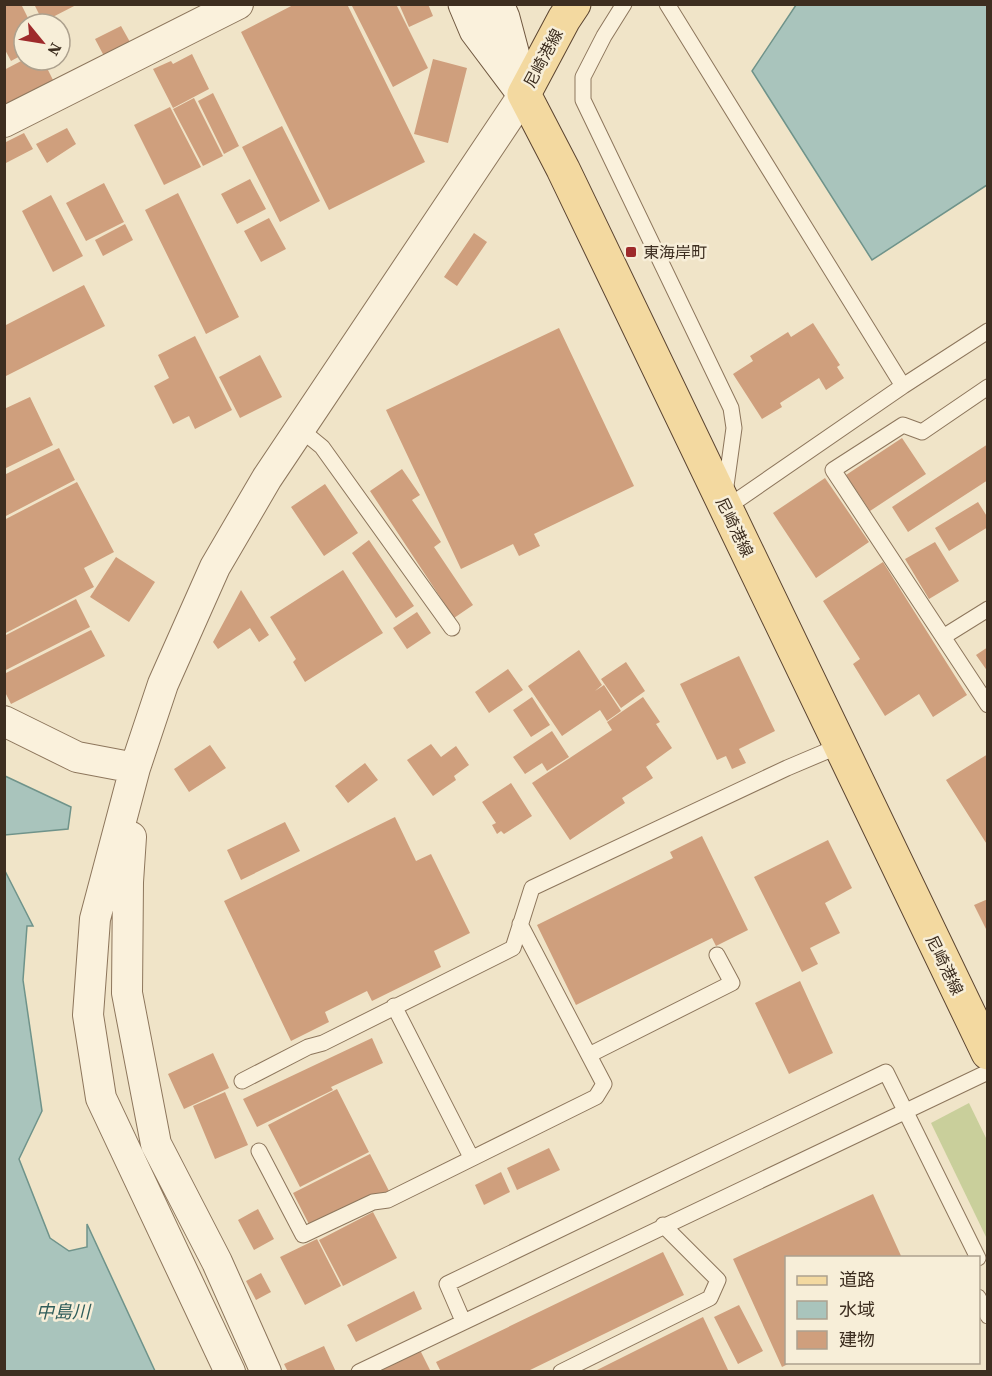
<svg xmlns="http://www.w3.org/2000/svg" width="992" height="1376" viewBox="0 0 992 1376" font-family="'Source Serif 4','Noto Sans JP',serif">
  <rect width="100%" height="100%" fill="#f0e4c8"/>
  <path fill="#c9cf9b" d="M969,1103L987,1140V1239L931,1123Z"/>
  <path fill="#a9c4bc" stroke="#6f938a" stroke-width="1.5" d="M796,5H987V185L872,260L752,71Z
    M5,776L71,807L68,829L5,835Z
    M4,869L33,926H27L23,980L42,1111L19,1159L50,1238L69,1251L87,1247V1224L155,1371H5Z"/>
  <path fill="#cf9f7d" d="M4,4H21L31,24H24V54L11,61L4,48Z
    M34,4H78L43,22Z
    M295,4H347L425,162L329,210L241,32Z
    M351,4H396L428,68L393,87Z
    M399,4H428L433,16L409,27Z
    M121,26L130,42L104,56L95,39Z
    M192,54L209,89L173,108L153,69L171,61L173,64Z
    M433,59L467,68L448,143L414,134Z
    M23,60H43L53,80L4,105V70Z
    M213,93L239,146L224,154L198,101Z
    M194,98L223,156L203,166L173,109Z
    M170,107L201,167L164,185L134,125Z
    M282,126L320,201L280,222L242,147Z
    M67,128L76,144L47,163L36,144Z
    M24,133L33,149L4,164V143Z
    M250,179L266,209L237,224L221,194Z
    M104,183L124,222L86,241L66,203Z
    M178,193L239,317L206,334L145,210Z
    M51,195L83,256L53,272L22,211Z
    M269,218L286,249L261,262L244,231Z
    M125,224L133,240L103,256L95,240Z
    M474,233L487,242L457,286L444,277Z
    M84,285L105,326L4,377V326Z
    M813,323L840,365L837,367L844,378L826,390L819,378L780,403L782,407L762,419L733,374L753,361L750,356L788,332L791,337Z
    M559,328L634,486L534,534L540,546L519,556L513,544L461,569L386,410Z
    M195,336L232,410L195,429L189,416L173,424L154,386L169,378L158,355Z
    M260,355L282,397L240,418L219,377Z
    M30,397L53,445L4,469V409Z
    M902,438L926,474L870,511L846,475Z
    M988,444V480L908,532L892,507Z
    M59,448L75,480L4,517V475Z
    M402,469L420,495L412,500L441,542L434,547L473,605L454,618L370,491Z
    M825,478L869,542L816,578L773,513Z
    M77,482L114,552L84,568L94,587L4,634V520Z
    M325,484L358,533L324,556L291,507Z
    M978,502L988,518V527L949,551L935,528Z
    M369,540L414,606L396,618L352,553Z
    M935,542L959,581L929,599L905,559Z
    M116,557L155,582L129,622L90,597Z
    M883,562L967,695L933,717L919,694L885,716L853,664L860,659L823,601Z
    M343,570L383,633L305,682L293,662L296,659L270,617Z
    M241,590L269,635L259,642L250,628L218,649L213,642Z
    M76,599L90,627L4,671V636Z
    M417,612L431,633L407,649L393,628Z
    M91,630L105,656L11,704L4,690V674Z
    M988,647V672L976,655Z
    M579,650L602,685L595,691L604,685L621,711L607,721L600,710L562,736L528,686Z
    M739,656L775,731L739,749L746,763L732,769L726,756L717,760L680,684Z
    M626,662L645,691L621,708L601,679Z
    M508,669L523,690L489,713L475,692Z
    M532,697L550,725L531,737L513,710Z
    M643,697L660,722L656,724L672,748L646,767L653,778L622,798L625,803L570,840L532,783L612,730L607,722Z
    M552,731L569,757L547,771L542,763L525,774L513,757Z
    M431,744L441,757L456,746L469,765L454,776L456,780L433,796L407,760Z
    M210,745L226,768L189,792L174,769Z
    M988,754V846L946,780Z
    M365,763L378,780L348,803L335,786Z
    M511,783L532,816L504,834L501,831L497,834L492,825L496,823L482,802Z
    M395,817L416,861L431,854L470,933L434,951L441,967L372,1001L367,991L325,1012L329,1022L291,1041L224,901Z
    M285,822L300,851L241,880L227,850Z
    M702,836L748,930L716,946L712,938L576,1005L537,925L673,858L670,852Z
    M828,840L852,888L825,903L840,933L810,948L818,964L802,972L754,877Z
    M988,899V933L974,905Z
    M800,981L833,1053L789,1074L755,1003Z
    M372,1038L383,1063L331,1087L333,1090L257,1127L243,1099Z
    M213,1053L229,1088L184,1109L168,1074Z
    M337,1089L369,1152L300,1187L268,1125Z
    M225,1092L248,1145L215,1159L193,1106Z
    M549,1148L560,1170L517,1190L507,1168Z
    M370,1154L389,1191L312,1230L293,1193Z
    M501,1172L510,1192L484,1205L475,1185Z
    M873,1194L902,1258H786V1362H792L782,1367L733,1259Z
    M258,1209L274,1239L254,1250L238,1220Z
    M373,1212L397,1258L343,1286L319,1240Z
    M317,1239L341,1286L305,1305L280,1257Z
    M663,1252L684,1295L526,1372H441L436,1362Z
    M261,1273L271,1292L256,1300L246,1281Z
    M414,1291L422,1309L356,1342L347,1325Z
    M739,1305L763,1351L738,1364L714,1317Z
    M703,1317L729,1372H593Z
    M324,1346L336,1372H288L284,1364Z
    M420,1350L431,1372H378Z"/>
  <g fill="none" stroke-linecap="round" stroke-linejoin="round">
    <g stroke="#8d765c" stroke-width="17">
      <path id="lane" d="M624,4L604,36L583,77V100L731,408L734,428L725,493
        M667,4L903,386
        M988,387L922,432L903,425L833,470L988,705
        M300,429L322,447L452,628
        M726,508L903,386L988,331
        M943,637L988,609
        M394,1006L471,1157
        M589,1055L732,983L717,955
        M242,1081L308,1047L323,1043L513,948L532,888L787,768L839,746
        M259,1151L303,1235L373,1202L388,1200L596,1097L604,1084L520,924
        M978,1297L988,1316
        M463,1321L447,1284L886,1072L978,1258
        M359,1372L988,1072
        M561,1372L710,1298L718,1280L663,1225"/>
    </g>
    <g stroke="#8d765c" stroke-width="32">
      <path id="street" d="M4,122L238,4
        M4,721L77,757L135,768
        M131,837L128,882L127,993L156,1144L217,1262L266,1372
        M230,1372L101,1098L88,1015L95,919L135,768L163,684L215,567L267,478L524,94"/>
    </g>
    <g stroke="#6f573f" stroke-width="35">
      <path id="secondary" d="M465,4L476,30L524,94
        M497,4L503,18L519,78"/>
    </g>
    <g stroke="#5b4430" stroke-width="35">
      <path id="primary" d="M574,4L564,19L524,94L563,169L988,1053"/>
    </g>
    <use href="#lane" stroke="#faf1dc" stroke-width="15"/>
    <use href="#street" stroke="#faf1dc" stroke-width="30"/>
    <use href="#secondary" stroke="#faf1dc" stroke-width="33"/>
    <use href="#primary" stroke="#f3d9a0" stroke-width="33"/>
  </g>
  <rect fill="#9e2a2b" stroke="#f7eed8" stroke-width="2" x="625" y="246" width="12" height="12" rx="3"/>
  <g text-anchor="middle" stroke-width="5" stroke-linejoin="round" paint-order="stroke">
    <g font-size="16" fill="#3d2e20" stroke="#f7eed8">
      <text transform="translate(543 58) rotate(-62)" y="6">尼崎港線</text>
      <text transform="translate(735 527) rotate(64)" y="6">尼崎港線</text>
      <text transform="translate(945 965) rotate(64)" y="6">尼崎港線</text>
    </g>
    <g font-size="16" fill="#3d2e20" stroke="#f7eed8" text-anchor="start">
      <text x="643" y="258">東海岸町</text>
    </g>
    <g font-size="18" font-style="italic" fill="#2f5d5a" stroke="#f7eed8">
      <text x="63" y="1318">中島川</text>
    </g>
  </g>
  <rect width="992" height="1376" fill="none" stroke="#3d2e20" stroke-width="12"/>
  <rect x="785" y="1256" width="195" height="108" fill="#f7eed8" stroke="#ada18e" stroke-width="1.5"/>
  <rect x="797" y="1276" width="30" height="9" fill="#f3d9a0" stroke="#ada18e" stroke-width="1.5"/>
  <text x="839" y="1286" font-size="18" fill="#3d2e20">道路</text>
  <rect x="797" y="1301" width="30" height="18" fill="#a9c4bc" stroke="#ada18e" stroke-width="1.5"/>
  <text x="839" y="1316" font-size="18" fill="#3d2e20">水域</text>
  <rect x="797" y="1331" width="30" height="18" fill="#cf9f7d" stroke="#ada18e" stroke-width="1.5"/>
  <text x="839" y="1346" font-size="18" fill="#3d2e20">建物</text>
  <g transform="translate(42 42) rotate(120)"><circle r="28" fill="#f7eed8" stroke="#ada18e" stroke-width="1.5"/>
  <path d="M0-4.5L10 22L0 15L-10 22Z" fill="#9e2a2b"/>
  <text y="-9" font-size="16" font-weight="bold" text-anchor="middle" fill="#3d2e20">N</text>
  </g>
</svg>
